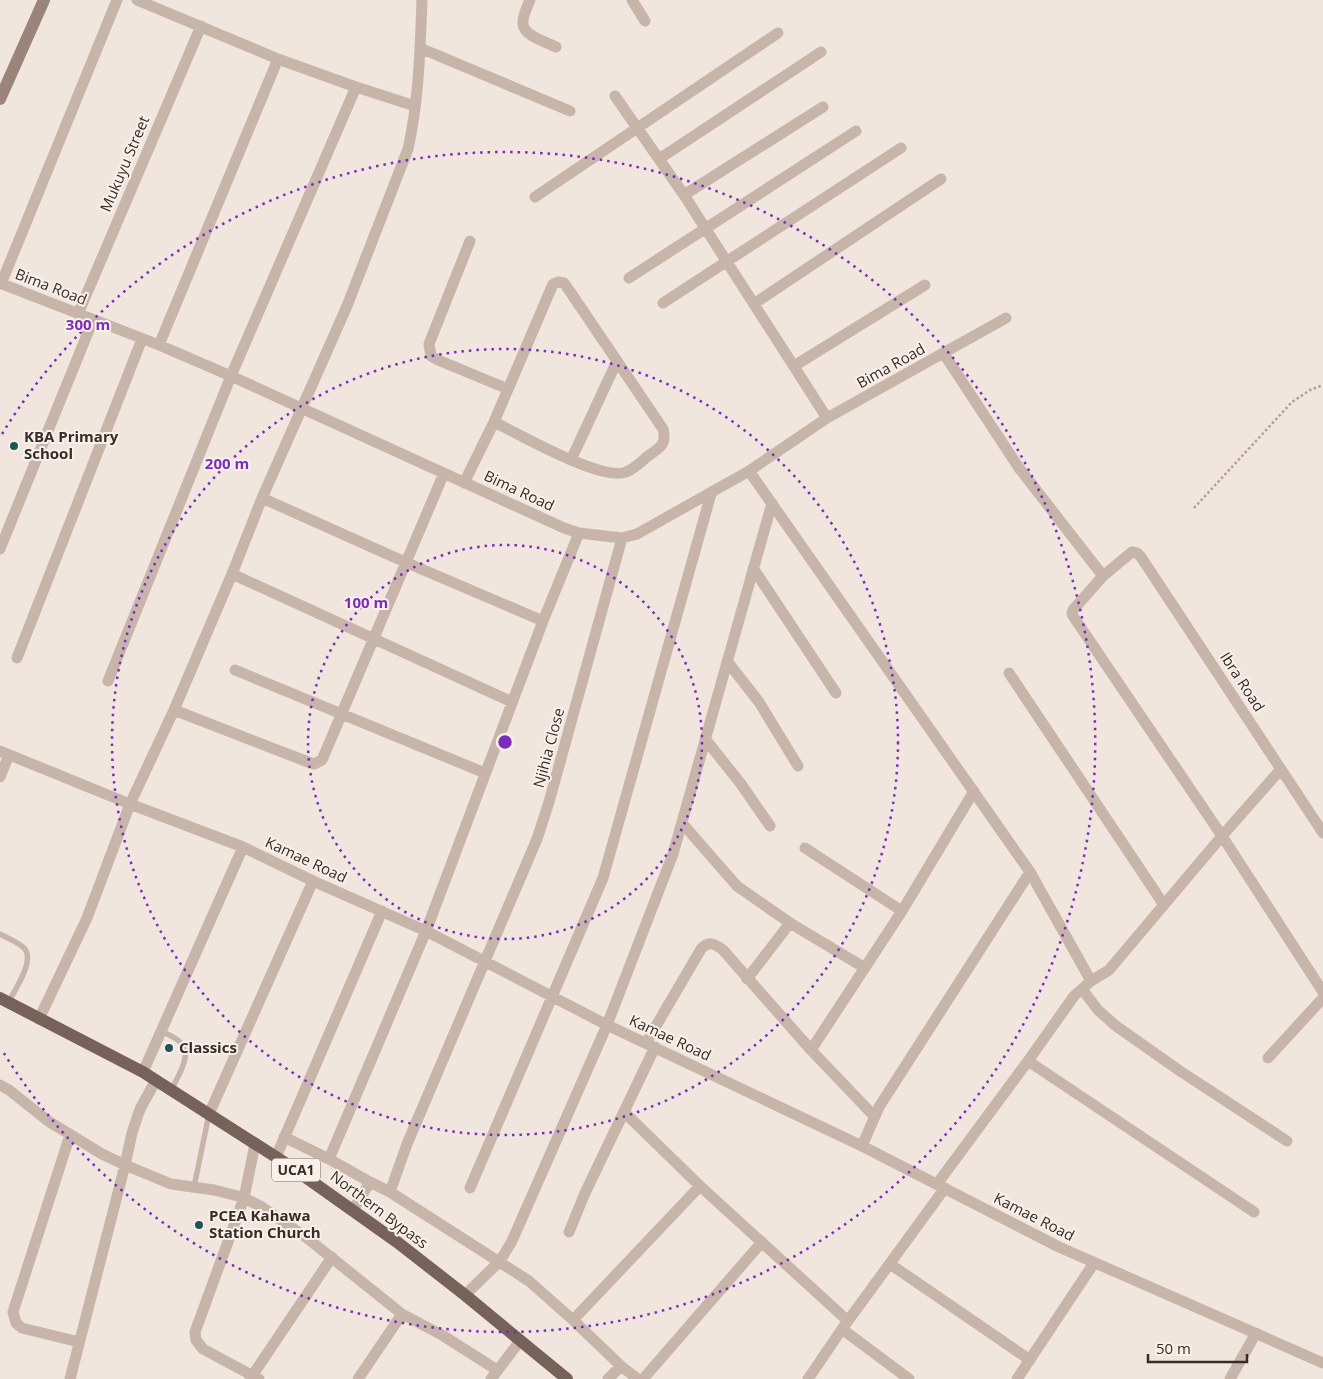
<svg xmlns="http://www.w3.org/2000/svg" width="1323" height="1379" viewBox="0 0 1323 1379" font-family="'Open Sans',sans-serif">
  <rect width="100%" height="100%" fill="#f0e6dd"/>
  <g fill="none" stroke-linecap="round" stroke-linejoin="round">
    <path stroke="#b39f94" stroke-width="2.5" stroke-dasharray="2.5 2.5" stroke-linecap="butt" d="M1194,508L1292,402L1310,390L1323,385"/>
    <path stroke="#c8b5aa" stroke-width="5.5" d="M0,934C7,938 18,942 24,948C36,960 14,991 8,1003
      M161,1031C167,1034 174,1037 179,1041C194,1054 178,1075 172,1089
      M194,1187L209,1114"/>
    <path stroke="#c8b5aa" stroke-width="11" d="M137,0L278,59L356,87
      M530,0C527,7 522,17 523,24C524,36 546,42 556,47
      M632,0L645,21
      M420,48L570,111
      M615,96L684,195L827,418
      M659,159L821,52
      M684,195L823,107
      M535,197L778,33
      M470,241L429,344L431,356L438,360L508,389
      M629,278L856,131
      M0,283L159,345L231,376L564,528L579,533L622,538L637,534L749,471L827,418L1006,318
      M1,284L117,0
      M663,303L901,148
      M755,303L941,179
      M78,314L201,26
      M159,345L278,59
      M944,354L1019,468L1103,576
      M794,366L925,285
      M571,460L617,361
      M749,471L1030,872L1091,981
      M464,483L494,422L553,284L558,282L564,283L571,293L663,429C667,445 660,447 648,456C642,461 634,469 626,472C602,482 519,434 494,422
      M262,498L405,562L543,621
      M0,549L93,320
      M753,568L836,693
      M232,574L512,702
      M17,658L142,339
      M727,661L759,702L798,766
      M235,670L485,773
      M1009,673L1164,905
      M108,681L231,376L356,87L415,106
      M174,710L308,762L314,764L322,760L444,473
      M706,740L741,784L770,826
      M0,751L130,804L243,847L313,881L426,931L607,1025L862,1146L1059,1247L1323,1363
      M0,777L9,755
      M682,823L737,886L790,923L865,968
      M1323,833L1141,557L1137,553L1132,552L1103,576L1073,610L1072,613L1073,616L1222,836L1323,992
      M805,848L902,911
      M747,979L790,923
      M1082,989L1098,1010L1116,1026L1180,1071L1287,1141
      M39,1019L87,918L130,804L174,710L232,574L262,498L347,306L408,149C419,100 420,50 422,0
      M646,1043L701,949C709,941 714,943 723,950L811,1050L874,1116
      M811,1050L902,911L974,791
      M1268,1058L1323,998
      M1028,1061L1254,1212
      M143,1072L243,847
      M0,1085L9,1090L48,1121L102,1154L125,1165L171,1184L214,1190L234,1195L244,1198L262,1207L307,1238L402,1314L442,1335L497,1370
      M624,1112L700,1186L848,1321
      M209,1114L313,881
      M70,1135L13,1312L16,1323L22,1328L79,1342
      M284,1137L329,1159L426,931L543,621L579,533
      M255,1144L244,1198L195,1332L196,1340L203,1349L259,1379
      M862,1146L879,1107L1030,872
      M276,1157L382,911
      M329,1159L370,1182L390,1192L529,1281L573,1320L621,1366L638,1379
      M937,1184L1028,1061L1074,996L1091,981L1109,970L1222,836L1281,769
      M470,1188L603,878L711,494
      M390,1192L407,1144L537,839L549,802L622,538
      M353,1210L370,1182
      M569,1232L585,1193L655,1047
      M890,1264L1030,1360
      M465,1295L500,1261L512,1241L607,1025L673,854L772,503
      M573,1320L700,1186
      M842,1329L909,1379
      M70,1379L125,1165L132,1133L140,1109L156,1080
      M250,1379L332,1257
      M358,1379L402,1314
      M491,1379L520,1341
      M608,1379L621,1366
      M643,1379L762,1242
      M808,1379L842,1329L945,1188
      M1017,1379L1094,1263
      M1230,1379L1256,1333"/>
    <path stroke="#9b847b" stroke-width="12" d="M0,99L44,0"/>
    <path stroke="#76625b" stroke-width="12" d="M0,998L143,1072L290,1166L397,1242L465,1295L567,1379"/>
  </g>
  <g fill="none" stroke="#7b2cbf" stroke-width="2.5" stroke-dasharray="2.5 5">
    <circle cx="505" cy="742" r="197"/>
    <circle cx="505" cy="742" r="393"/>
    <path d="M2 434A590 590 0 1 1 2 1050"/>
  </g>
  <g fill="#215453" stroke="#f8f0e9" stroke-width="2">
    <circle cx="14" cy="446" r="5"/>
    <circle cx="169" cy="1048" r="5"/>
    <circle cx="199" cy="1225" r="5"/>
  </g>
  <g text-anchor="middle" stroke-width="4" stroke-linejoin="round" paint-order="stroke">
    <rect fill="#f8f0e9" stroke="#706763" stroke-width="1" x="272" y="1158.5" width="48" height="23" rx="4"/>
    <g font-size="14" font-weight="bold" fill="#362c29">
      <text x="296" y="1175">UCA1</text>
    </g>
    <g font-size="15" fill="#362c29" stroke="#f8f0e9">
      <text transform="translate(125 164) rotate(-67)" y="5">Mukuyu Street</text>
      <text transform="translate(51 287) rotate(21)" y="5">Bima Road</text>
      <text transform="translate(891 366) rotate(-29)" y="5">Bima Road</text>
      <text transform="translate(519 491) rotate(25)" y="5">Bima Road</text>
      <text transform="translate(1242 682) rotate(57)" y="5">Ibra Road</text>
      <text transform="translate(549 748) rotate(-75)" y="5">Njihia Close</text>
      <text transform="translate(306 860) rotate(25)" y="5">Kamae Road</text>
      <text transform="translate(670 1038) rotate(25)" y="5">Kamae Road</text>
      <text transform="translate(379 1210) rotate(37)" y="5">Northern Bypass</text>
      <text transform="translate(1034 1217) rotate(27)" y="5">Kamae Road</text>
    </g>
    <g font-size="15" font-weight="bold" fill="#362c29" stroke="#f8f0e9" text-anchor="start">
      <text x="24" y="442">KBA Primary<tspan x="24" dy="17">School</tspan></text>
      <text x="179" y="1053">Classics</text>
      <text x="209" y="1221">PCEA Kahawa<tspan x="209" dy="17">Station Church</tspan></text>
    </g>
  </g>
  <circle cx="505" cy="742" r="8" fill="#7b2cbf" stroke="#f8f0e9" stroke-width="2.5"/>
  <g font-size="15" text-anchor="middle" font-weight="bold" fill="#7b2cbf" stroke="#f8f0e9" stroke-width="4" stroke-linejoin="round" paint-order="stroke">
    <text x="88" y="330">300 m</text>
    <text x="227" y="469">200 m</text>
    <text x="366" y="608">100 m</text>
  </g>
  <path d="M1148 1354v8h99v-8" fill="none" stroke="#362c29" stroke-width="2.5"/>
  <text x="1156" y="1354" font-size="15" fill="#362c29" stroke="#f8f0e9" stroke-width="4" paint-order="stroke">50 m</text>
</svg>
